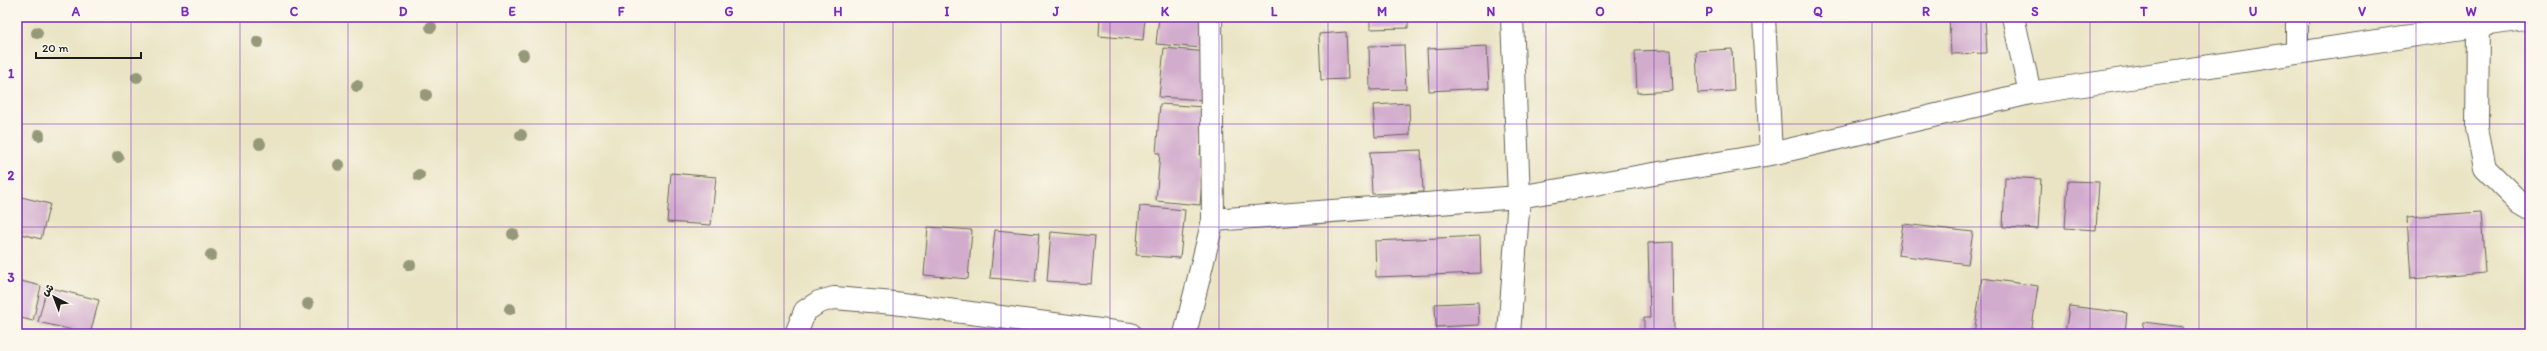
<svg xmlns="http://www.w3.org/2000/svg" width="2547" height="351" viewBox="0 0 2547 351" font-family="Itim,'Playpen Sans Arabic',sans-serif">
  <rect width="100%" height="100%" fill="#fbf7ec"/>
  <filter id="ink" filterUnits="userSpaceOnUse"><feTurbulence type="fractalNoise" baseFrequency=".025" numOctaves="2"/><feDisplacementMap in="SourceGraphic" scale="8" xChannelSelector="R" yChannelSelector="G"/><feConvolveMatrix kernelMatrix="1 2 1 2 8 2 1 2 1" color-interpolation-filters="sRGB"/></filter>
  <filter id="wash" filterUnits="userSpaceOnUse"><feTurbulence type="fractalNoise" baseFrequency=".012" numOctaves="4" result="noise"/><feDisplacementMap in="SourceGraphic" scale="16" xChannelSelector="R" yChannelSelector="G"/><feGaussianBlur stdDeviation="0.9" result="paint"/><feColorMatrix in="noise" values="0 0 0 0 0 0 0 0 0 0 0 0 0 0 0 0 0 1.4 0 .05"/><feComposite in="paint" operator="in"/></filter>
  <g filter="url(#wash)">
    <rect width="100%" height="100%" fill="#eae4c4"/>
    <g id="blocks">
      <path fill="#d2accd" d="M1100,17H1145L1143,40L1099,36Z
        M1159,17H1203L1201,48L1156,44Z
        M1370,17H1408V28L1370,29Z
        M1635,17H1670L1671,19L1635,20Z
        M1949,17H1985L1987,53L1951,54Z
        M1346,32L1348,79L1321,80L1319,34Z
        M1404,45L1406,89L1370,90L1369,46Z
        M1487,46L1489,88L1429,91L1427,49Z
        M1164,48L1208,52L1204,100L1159,97Z
        M1732,49L1734,91L1698,93L1696,51Z
        M1671,50L1673,91L1637,93L1635,51Z
        M1409,103L1410,135L1375,137L1373,105Z
        M1160,104L1204,107L1200,156H1204L1200,205L1156,201L1160,153H1156Z
        M1421,150L1423,192L1372,194L1370,152Z
        M671,173L716,177L711,225L667,222Z
        M2005,177L2041,179L2038,229L2003,227Z
        M2068,181L2099,182L2096,230L2065,228Z
        M17,196L50,204L41,239L17,233Z
        M1140,206L1185,210L1180,258L1136,255Z
        M2481,212L2485,273L2411,279L2407,217Z
        M1903,224L1973,232L1968,264L1898,255Z
        M928,227L972,230L968,279L924,275Z
        M995,230L1039,234L1035,282L990,278Z
        M1051,232L1095,236L1091,284L1047,281Z
        M1480,236L1481,273L1376,277L1375,241Z
        M1673,242L1674,334H1644V318H1650L1648,243Z
        M1982,278L2038,286L2031,334H1974Z
        M17,280L41,286L33,321L17,317Z
        M47,287L99,300L90,334L38,322Z
        M1478,302L1479,325L1436,327L1435,304Z
        M2069,306L2127,313L2125,334H2065Z
        M2144,322L2183,327L2182,334H2142Z"/>
    </g>
  </g>
  <g filter="url(#ink)">
    <use href="#blocks" fill-opacity="0" stroke="#646257" stroke-width="1"/>
    <g fill="none" stroke-linecap="round" stroke-linejoin="round">
      <g stroke="#646257" stroke-width="24">
        <path id="street" d="M1211,17L1213,220L1519,197L1771,154L2030,93L2530,18
          M1764,17L1771,154
          M2013,17L2030,93
          M2297,17V53
          M2478,25L2477,128L2485,168L2520,203L2530,209
          M796,334L805,311L819,302L834,298L894,303L1130,334
          M1185,334L1213,220
          M1509,334L1519,197L1512,17"/>
      </g>
      <use href="#street" stroke="#fff" stroke-width="22"/>
    </g>
    <g fill="#959879">
      <circle cx="431" cy="27" r="6"/>
      <circle cx="37" cy="33" r="6"/>
      <circle cx="258" cy="42" r="6"/>
      <circle cx="523" cy="55" r="6"/>
      <circle cx="137" cy="77" r="6"/>
      <circle cx="357" cy="86" r="6"/>
      <circle cx="426" cy="95" r="6"/>
      <circle cx="39" cy="135" r="6"/>
      <circle cx="521" cy="135" r="6"/>
      <circle cx="260" cy="144" r="6"/>
      <circle cx="118" cy="157" r="6"/>
      <circle cx="339" cy="165" r="6"/>
      <circle cx="419" cy="175" r="6"/>
      <circle cx="513" cy="234" r="6"/>
      <circle cx="211" cy="255" r="6"/>
      <circle cx="410" cy="265" r="6"/>
      <circle cx="308" cy="304" r="6"/>
      <circle cx="510" cy="309" r="6"/>
    </g>
  </g>
  <path fill="none" stroke="#7b2cbf" stroke-width="1" stroke-opacity="0.55" d="M131,17V334M240,17V334M348,17V334M457,17V334M566,17V334M675,17V334M784,17V334M893,17V334M1001,17V334M1110,17V334M1219,17V334M1328,17V334M1437,17V334M1546,17V334M1654,17V334M1763,17V334M1872,17V334M1981,17V334M2090,17V334M2199,17V334M2307,17V334M2416,17V334M17,124H2530M17,227H2530"/>
  <rect width="2547" height="351" fill="none" stroke="#fbf7ec" stroke-width="44"/>
  <g transform="translate(54 297) rotate(318)" stroke="#fbf7ec" stroke-width="3" paint-order="stroke">
  <path d="M0-3L7 15L0 10L-7 15Z" fill="#1c1c1c"/>
  <text y="-6" font-size="11" font-weight="bold" text-anchor="middle" fill="#1c1c1c">ش</text>
  </g>
  <path d="M36 52v6h105v-6" fill="none" stroke="#1c1c1c" stroke-width="2"/>
  <text x="42" y="52" font-size="12" fill="#1c1c1c" stroke="#fbf7ec" stroke-width="3" paint-order="stroke">20 m</text>
  <rect x="22" y="22" width="2503" height="307" fill="none" stroke="#7b2cbf" stroke-width="1.5"/>
  <g font-size="13" text-anchor="middle" font-weight="bold" fill="#7b2cbf">
    <text x="76" y="16">A</text>
    <text x="185" y="16">B</text>
    <text x="294" y="16">C</text>
    <text x="403" y="16">D</text>
    <text x="512" y="16">E</text>
    <text x="621" y="16">F</text>
    <text x="729" y="16">G</text>
    <text x="838" y="16">H</text>
    <text x="947" y="16">I</text>
    <text x="1056" y="16">J</text>
    <text x="1165" y="16">K</text>
    <text x="1274" y="16">L</text>
    <text x="1382" y="16">M</text>
    <text x="1491" y="16">N</text>
    <text x="1600" y="16">O</text>
    <text x="1709" y="16">P</text>
    <text x="1818" y="16">Q</text>
    <text x="1926" y="16">R</text>
    <text x="2035" y="16">S</text>
    <text x="2144" y="16">T</text>
    <text x="2253" y="16">U</text>
    <text x="2362" y="16">V</text>
    <text x="2471" y="16">W</text>
    <text x="11" y="78">1</text>
    <text x="11" y="180">2</text>
    <text x="11" y="282">3</text>
  </g>
</svg>
